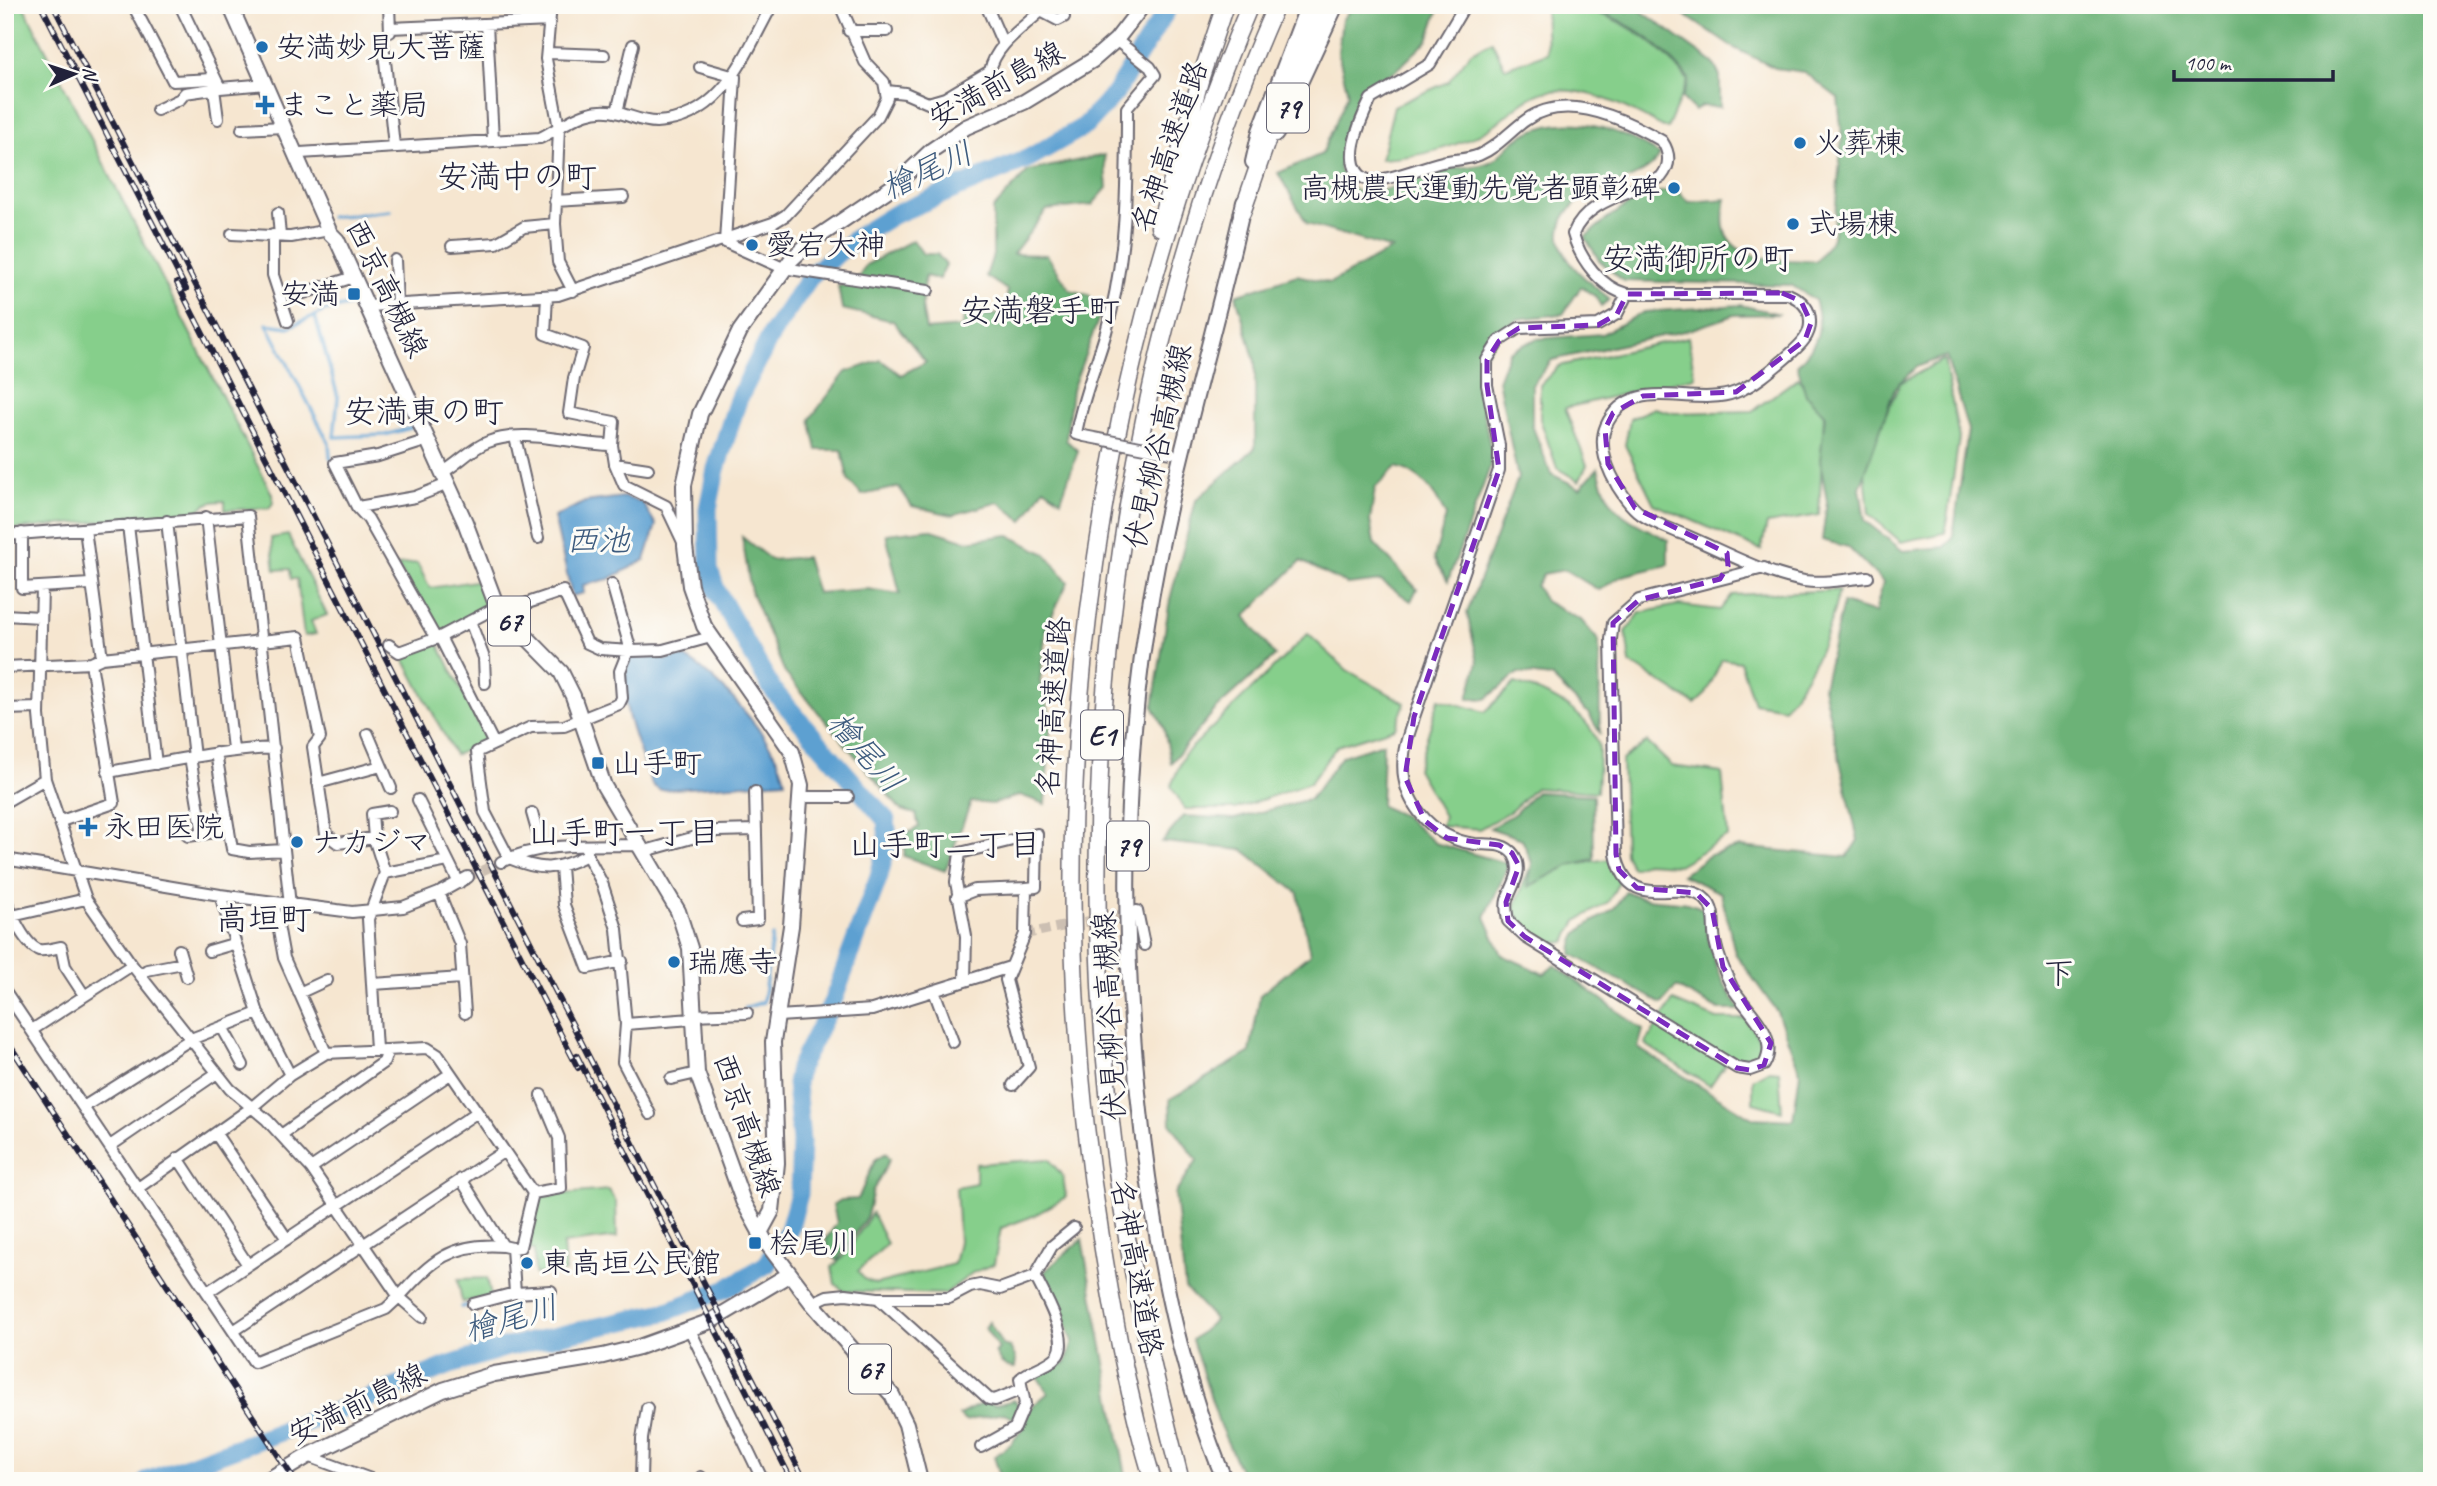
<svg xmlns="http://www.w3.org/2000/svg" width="2437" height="1486" viewBox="0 0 2437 1486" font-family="Caveat,'Klee One',sans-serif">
  <rect width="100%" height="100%" fill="#fdfcf7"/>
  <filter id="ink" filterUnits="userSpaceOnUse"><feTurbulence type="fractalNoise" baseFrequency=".0143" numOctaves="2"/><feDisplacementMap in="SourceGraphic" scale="14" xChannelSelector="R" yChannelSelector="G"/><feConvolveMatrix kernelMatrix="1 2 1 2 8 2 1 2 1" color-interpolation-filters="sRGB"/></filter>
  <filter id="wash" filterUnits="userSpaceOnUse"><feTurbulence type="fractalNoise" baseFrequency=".00686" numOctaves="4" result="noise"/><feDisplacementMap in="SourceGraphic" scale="28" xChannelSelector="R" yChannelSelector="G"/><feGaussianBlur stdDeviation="1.57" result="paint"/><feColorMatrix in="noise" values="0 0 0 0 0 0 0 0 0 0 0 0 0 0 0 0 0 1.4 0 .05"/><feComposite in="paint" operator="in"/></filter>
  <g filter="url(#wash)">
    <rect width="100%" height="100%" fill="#f6e6d0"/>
    <path fill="#86cf8b" stroke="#547863" stroke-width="2" d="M5,5H23L272,494L273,503L269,508L225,510V501C215,501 204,502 198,512L5,530Z
      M1545,5C1604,5 1651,34 1688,80L1667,129C1634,111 1590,86 1551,91C1525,94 1509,116 1488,129C1457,148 1417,157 1381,159L1394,106L1448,82L1471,52L1492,41L1505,68L1547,53Z
      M1688,337L1695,377L1565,408L1587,465L1579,481L1557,468L1540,419V385L1559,366Z
      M1944,359L1959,438L1945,533L1901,542L1869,514L1864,462L1900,383Z
      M1798,378L1824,415L1819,515L1767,524L1761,550L1654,504L1625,445L1630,419L1654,408L1674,413L1752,411Z
      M288,535L327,615L311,621L316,634L304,636L297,579H291L290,569L275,570L271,538Z
      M417,563L430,588L481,580L491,608L439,635L397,565Z
      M1839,590C1828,639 1815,668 1784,708L1754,703L1740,662L1722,659L1706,694L1695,704L1630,663L1626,632L1640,613L1678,605L1720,610L1732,595Z
      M1308,634L1347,670L1405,703L1395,728L1337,746L1310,783L1235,809H1185L1171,786L1184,755Z
      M438,643L487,741L455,755L403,657Z
      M1515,683C1547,693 1585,709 1598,743C1601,751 1597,781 1597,792L1535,788L1511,811L1479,829L1441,826L1444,816L1417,769L1439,699L1485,712Z
      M1647,742L1672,766L1722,773L1728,836L1678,865L1646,863L1632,868L1625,854L1622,760Z
      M1609,859L1619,882L1608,902L1577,921L1565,942C1541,944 1524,931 1514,909L1529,870Z
      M1673,1001L1717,1019H1746L1762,1044L1757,1060L1744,1064L1731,1056L1710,1086L1645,1044Z
      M1769,1070L1779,1071L1782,1111L1753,1103V1079Z
      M1049,1159L1063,1177L1066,1197L1033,1216L1001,1228L994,1264L972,1273L945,1294L844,1291L835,1284L832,1267L844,1256L872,1213L887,1244L858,1271L864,1279L876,1284L954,1264L959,1241L956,1187L976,1183V1164Z
      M609,1190L616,1202L617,1237L563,1244L565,1272L535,1274L534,1250H525L536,1199L539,1196Z
      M487,1278L491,1297L462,1302L458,1279Z"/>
    <path fill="#6cb277" stroke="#476a59" stroke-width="2" fill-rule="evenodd" d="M1354,5H1440L1428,40L1398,69L1363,90L1339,168L1348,186L1364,195C1393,188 1419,179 1447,170C1460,166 1478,168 1490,162C1502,156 1510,141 1523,135C1569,111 1619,128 1660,155C1640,190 1572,183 1561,226C1553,257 1589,282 1610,299L1601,306L1596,297L1581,287L1563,314L1518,319L1500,332L1478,364L1477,379L1491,451L1490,467L1448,581L1434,558L1446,516C1435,493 1422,473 1396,467L1375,488L1370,521L1374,543L1417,589L1411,601L1381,581L1348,585L1301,561L1245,616L1275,656L1215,710L1171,763L1164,728L1153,706L1170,599L1196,500L1255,448V362L1236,295L1297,275L1330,283L1392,249L1307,224L1278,173L1322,154L1348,94L1338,52L1342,20Z
      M1574,5H1633L1713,63L1720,76V107L1701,106L1695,111L1682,98L1689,79C1659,42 1621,14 1574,5Z
      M1670,5H2432V1481H1245L1220,1426L1192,1340L1215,1320L1185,1288L1175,1194L1197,1160L1171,1124L1170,1099L1250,1052L1260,995L1310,954L1298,893L1243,850L1162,842L1184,816L1234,819L1310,799L1342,756L1383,743L1381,806L1404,816L1435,843L1509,864L1485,917L1502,955L1544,974L1555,965L1643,1030L1638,1048L1752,1118L1793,1120L1800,1072L1777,1012L1735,953L1721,893L1682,875L1710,855L1740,847L1847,857L1858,840L1823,687L1843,603L1875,613L1883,582L1848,547L1822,540L1827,502L1820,460L1825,415L1806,395L1797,365C1818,344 1824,329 1815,300L1791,285L1623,281L1599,260L1585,237C1610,216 1642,190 1676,190L1689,202L1726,199C1709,263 1773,260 1816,261L1833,238L1842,137L1838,98L1804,72L1775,68L1730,46ZM1946,356L1968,430L1953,537L1945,547L1903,551L1865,521L1860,488L1895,387L1916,367Z
      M1104,155L1107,188L1092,205L1047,210L1013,254L1047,255L1070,290L1089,295L1101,312L1072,390L1066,440L1078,451L1061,500L1044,488L1023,521L999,502L952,515L912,506L899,487L862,495L848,480L842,450H817L810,419L846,372L881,360L901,375L926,362L893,321L842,309L838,286L855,284L866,265L913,240L923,254H937L946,265L939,279L925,276L922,306L926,330L962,327L966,308H973L984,315L1007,314V290L986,276L993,255V209L1028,171Z
      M1740,305L1780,314L1734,315L1689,330L1552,360L1532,385V425L1551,474L1580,488L1598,468C1610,517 1626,517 1668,540V565L1622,576L1599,590L1565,570L1543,574L1536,586L1546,602L1581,620L1599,641L1600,733L1588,713L1551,677L1518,673L1486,699L1468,698L1478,662L1467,613L1518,478L1498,380L1509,352L1536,339L1602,334L1644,312Z
      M929,529L967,541L1008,535L1046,554L1068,582L1046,628L1040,682L1051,717L1045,804L1020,795L993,804L971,802L945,871L904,856L906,834L919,827L916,814L901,810L785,673L751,592L742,537L771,560L806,557L817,593L867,589L900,594L886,534Z
      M1536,792L1593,795L1594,859L1570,865L1528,887L1532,863L1522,839L1490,828L1514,814Z
      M1626,891C1655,907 1683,895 1704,910C1708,948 1718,980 1741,1010H1719L1676,987L1662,1004L1572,954C1572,927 1593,923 1612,910C1618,905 1622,897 1626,891Z
      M886,1153L890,1159L873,1190L867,1216L838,1260L827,1253L826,1239L837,1223L833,1205L841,1200L858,1199L875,1160Z
      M1082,1239L1127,1481H1002L994,1457L1011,1444L1022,1429L1029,1409L1048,1393L1037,1376L1066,1363L1073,1341L1044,1272Z
      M989,1322L1002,1345L1010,1347L1016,1359L1015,1368C1004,1367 1000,1363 995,1352L999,1349L985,1328Z
      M1014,1400L1018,1404L1019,1413L1014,1419L1004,1413L965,1421L959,1415L984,1402L995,1405Z"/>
    <path fill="#5da0d1" stroke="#406186" stroke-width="2" d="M623,497L642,502L656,525L645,560L609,579L583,585L584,593L572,596L554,517L585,502Z
      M681,656C714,670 780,745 785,781L660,790L652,785C638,744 614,699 630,657H660L666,660Z"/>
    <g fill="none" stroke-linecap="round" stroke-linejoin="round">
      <path stroke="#5da0d1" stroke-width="3.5" d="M330,217L391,211
        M315,316L338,397L334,437L385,435L414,427
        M267,324L329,443L330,457L333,462
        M267,324L289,327L325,311L360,303
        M745,1008L763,1002L772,936
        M461,1307L472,1305"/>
      <path stroke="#5da0d1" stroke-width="19" d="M147,1481L342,1409L450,1365L507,1347L665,1312L730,1287L767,1264L789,1230L799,1194L801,1142L796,1083L799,1068L833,1001L879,876L888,839L886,820L772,689L716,590L709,569L708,509L716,469L738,400L772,333L812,274L859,236L893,215L1029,158L1085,126L1115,93L1170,5"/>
    </g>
  </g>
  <g filter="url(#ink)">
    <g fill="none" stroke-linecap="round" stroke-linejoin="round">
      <path stroke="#ccbfb2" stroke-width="10" stroke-dasharray="10 5" stroke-linecap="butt" d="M468,877L501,862
        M1025,934L1135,912"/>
      <g stroke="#6c676f" stroke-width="14">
        <path id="minor" d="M133,5L173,81L213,79
          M180,5L220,88L266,84
          M389,5L390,32
          M551,5L546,59L559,128L555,224L558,262L573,291
          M986,5L1003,44
          M1465,5L1430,64L1371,99C1360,121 1337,170 1370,181C1395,179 1418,168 1442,162C1454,159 1467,160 1479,155C1498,147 1510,131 1526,120C1566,91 1625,119 1662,141C1670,153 1671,165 1661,177C1631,194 1587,199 1573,234C1580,259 1601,288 1627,294H1788C1800,299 1810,307 1810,321C1811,336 1799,346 1789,355C1774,368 1755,385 1736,392C1694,409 1630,372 1606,426C1594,453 1620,499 1642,515C1655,524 1671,529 1685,535C1723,551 1764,574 1804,581C1824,584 1848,579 1868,577
          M1041,11L1058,20L1064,17
          M487,24L493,140
          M390,28L550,21
          M849,31H887
          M383,42L394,146
          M547,53L604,55
          M700,67L735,77
          M214,89L218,119
          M887,91L905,93L928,103L945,98L990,71C996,42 1027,26 1047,5
          M157,110L180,99L185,93L220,88
          M617,112L633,45
          M242,129L285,127
          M300,153L540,138C566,125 587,104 619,113C631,116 643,122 656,122C723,119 745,54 772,5
          M555,201L623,197
          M278,213L280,236
          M232,234L291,237L329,230
          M273,235V275L288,321
          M725,242L783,268L928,290
          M725,242L735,77
          M452,246L496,243L524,227L555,224
          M395,260L397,304
          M300,294L354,277
          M1627,294L1617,314L1598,325L1519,328L1499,341L1487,360V385L1499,445V470L1414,717C1411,729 1405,742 1404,754C1398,799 1430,838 1475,844C1488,845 1505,842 1514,855C1524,872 1512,885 1507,900C1505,906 1507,915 1508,921L1525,937L1737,1068L1750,1070L1764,1065C1781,1035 1747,1012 1732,987C1725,973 1718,956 1715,941C1712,928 1717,911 1706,900C1681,874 1629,918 1616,854L1611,639L1613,623L1639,600L1764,568
          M547,296L545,334L583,348L574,378L569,413L614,422L612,445L615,464L648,469
          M369,306L558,295L773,223L786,215L878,116L887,98L884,82L865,62L840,5
          M1084,436L1076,434C1082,398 1096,367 1106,332C1127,258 1127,184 1127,108L1155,75L1150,67L1116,40
          M515,437L538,538
          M428,440L378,456L335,463L357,507L368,519L436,639
          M615,464L624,485L666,506L684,544
          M443,472C458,464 471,448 488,442C525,427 573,445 612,445
          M358,507L415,497L448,484
          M206,517L233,749
          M167,521L194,757
          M128,525L156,764
          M85,529L102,658
          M22,533V588L90,584
          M5,535L248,516L290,905
          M612,584L631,651L663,650L711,637
          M42,587L39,715L45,779L86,899L132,965L230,1089L267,1120L311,1168L399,1297C431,1261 452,1242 503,1246
          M501,612L563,591L587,643L600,649L631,651
          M5,615L40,617
          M470,621L484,658L485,683
          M440,637L494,744
          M389,645L399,652L440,637L497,607
          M5,667L91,663L102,658L299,637L320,738L313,747L326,834L338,843L374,838
          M5,709L39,708
          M368,734L391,788
          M216,753L232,849L249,852L284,850
          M190,757L203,834
          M108,772C164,763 218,750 274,748
          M318,783L381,766
          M800,797H848
          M418,800L459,883
          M5,802L45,779
          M532,813L542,848
          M61,821L114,803L91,663
          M188,836L229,830
          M587,846V855L602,883L617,929L626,1024L623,1062L650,1114
          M645,851L717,831L756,830
          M587,855C556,871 541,871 509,858L485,812L477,752L531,727L564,726L619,704L622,698L620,671L628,651
          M5,859L220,895L352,912L403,907L439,893L468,877
          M501,862C544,841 594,846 641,845
          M561,867L564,905L588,968L622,961
          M385,873L448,861
          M5,893C7,907 24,945 39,950C46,951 55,948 61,947L65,966L84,995
          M439,893L460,944L465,1013
          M220,895L258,1013L290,1075
          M957,897L975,890L1026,888
          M274,903L284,958L326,1053
          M1137,911L1144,945
          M12,916L86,899
          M742,921L758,919L755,792
          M179,950L187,977
          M209,951L233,944
          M140,975L147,970L183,963
          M965,981L966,936L956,882L960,853L1037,834L1036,887L1026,888L1025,934L1006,980L1029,1067L1013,1085
          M373,984L462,978
          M5,991L254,1362L386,1309L399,1297L422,1317
          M934,991L953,1042
          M299,993L327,980
          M692,1015L747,1013
          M778,1016L872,1010L1010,967
          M626,1024L692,1019
          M222,1027L243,1065
          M32,1030L132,965
          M376,1049L368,919L385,873L374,838L372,814L390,811
          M671,1079L697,1073
          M85,1106L191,1039L258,1013
          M216,1134L287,1239
          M281,1135L384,1062L388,1050
          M110,1146L217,1073
          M178,1158L248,1265
          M311,1168L450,1074
          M461,1179L503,1246L512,1248L515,1293L551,1291
          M138,1188L251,1108L290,1075L326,1053L427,1048L438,1055L533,1193L520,1247L512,1248
          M533,1193L561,1188L559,1138L541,1095
          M1035,1276L1052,1246L1074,1228
          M209,1291L476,1113
          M878,1298L989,1399L995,1400L1022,1389
          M812,1303L827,1296L846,1294L878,1298H949L970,1287L980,1285L1000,1289L1035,1276C1043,1292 1070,1338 1058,1355C1050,1366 1030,1369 1020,1379L1025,1404L1015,1428L981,1447
          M473,1304L515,1293
          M235,1330L503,1152
          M690,1330L763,1481
          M308,1456L376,1481
          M641,1481L642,1439L647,1408
          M700,1481L701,1477"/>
      </g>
      <g stroke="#6c676f" stroke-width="18">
        <path id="major" d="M230,5L330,233L337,240L465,522L497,607L561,672L573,696L604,786L678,911L690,948L697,1073L743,1201L765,1241L812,1303L892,1395L906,1424L920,1481
          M1276,134L1336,5
          M1253,162L1260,131L1308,5
          M760,1233L772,1211L777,1163L773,1042L791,926L801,785L792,752L704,626L690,586L685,546L684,485L700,414L740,331L791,260L809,243L895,185L932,150L966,127L1024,102L1093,60L1116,40L1143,5
          M266,1481L308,1456L443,1390L494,1374L603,1356L639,1347L711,1321L790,1274
          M1225,1481C1184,1383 1163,1282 1148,1177C1123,994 1118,806 1147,623C1169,480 1213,343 1244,202"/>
      </g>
      <g stroke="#6c676f" stroke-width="19">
        <path id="highway" d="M1242,213L1284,92L1324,5
          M1159,227L1201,77L1225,5
          M1153,1481C1129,1401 1114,1319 1101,1237C1034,823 1086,391 1250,5
          M1181,1481C1158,1390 1136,1299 1122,1207C1062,805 1112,378 1276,5"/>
      </g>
      <use href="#minor" stroke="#fff" stroke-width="10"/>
      <use href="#major" stroke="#fff" stroke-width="14"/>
      <use href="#highway" stroke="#fff" stroke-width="16"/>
      <g stroke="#22223b" stroke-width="6">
        <path id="rail" d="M41,5L186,289
          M53,5L805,1481
          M177,283L578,1068
          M5,1038L295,1481
          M577,1056L792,1481"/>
      </g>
      <use href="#rail" stroke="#fdfcf7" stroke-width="3.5" stroke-dasharray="10" stroke-linecap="butt"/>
      <g stroke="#6c676f" stroke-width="14" stroke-linecap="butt">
        <path id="minor-bridge" d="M1084,436L1171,453"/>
      </g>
      <use href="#minor-bridge" stroke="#fff" stroke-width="10"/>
    </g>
  </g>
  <path fill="none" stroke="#7b2cbf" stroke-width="5" stroke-dasharray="14 9" stroke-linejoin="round" d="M1782,293L1801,301L1811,323L1805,340L1736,392L1643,396L1613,413L1605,429L1608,464L1635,508L1727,553L1728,566L1720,579L1639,600L1613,623L1616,854L1619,870L1637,888L1696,893L1712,909L1723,967L1771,1043L1764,1065L1750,1070L1737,1068L1525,937L1508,921L1506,902L1519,866L1512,853L1499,845L1447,838L1425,821L1405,777L1414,717L1499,470L1487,385V360L1499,341L1519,328L1598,325L1617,314L1627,294Z"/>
  <g fill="#1f6fb2" stroke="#fdfcf7" stroke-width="2.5">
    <circle cx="262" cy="47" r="7"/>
    <path d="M261.5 94.5h7v7h7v7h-7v7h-7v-7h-7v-7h7z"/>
    <circle cx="1800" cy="143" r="7"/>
    <circle cx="1674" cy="188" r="7"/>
    <circle cx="1793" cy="224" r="7"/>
    <circle cx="752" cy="245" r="7"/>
    <rect x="347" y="287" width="14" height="14" rx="3.5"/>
    <rect x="591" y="756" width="14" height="14" rx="3.5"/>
    <path d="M84.5 816.5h7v7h7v7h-7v7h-7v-7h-7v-7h7z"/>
    <circle cx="297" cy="842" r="7"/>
    <circle cx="674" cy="962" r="7"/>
    <rect x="748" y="1236" width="14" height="14" rx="3.5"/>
    <circle cx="527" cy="1263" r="7"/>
  </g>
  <g text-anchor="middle" stroke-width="6" stroke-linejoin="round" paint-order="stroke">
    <g fill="#fdfcf7" stroke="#646373" stroke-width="2">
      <rect x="1267" y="83.5" width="42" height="49" rx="5"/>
      <rect x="488" y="596.5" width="42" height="49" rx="5"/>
      <rect x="1081" y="710.5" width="42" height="49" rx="5"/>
      <rect x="1107" y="821.5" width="42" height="49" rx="5"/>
      <rect x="849" y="1344.5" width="42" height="49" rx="5"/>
    </g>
    <g font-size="28" font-weight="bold" fill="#22223b">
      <text x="1288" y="118">79</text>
      <text x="509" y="631">67</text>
      <text x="1102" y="745">E1</text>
      <text x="1128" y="856">79</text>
      <text x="870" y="1379">67</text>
    </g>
    <g font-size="30" fill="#22223b" stroke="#fdfcf7" text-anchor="start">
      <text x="276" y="57">安満妙見大菩薩</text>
      <text x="279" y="115">まこと薬局</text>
      <text x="1814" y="153">火葬棟</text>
      <text x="1660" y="198" text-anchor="end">高槻農民運動先覚者顕彰碑</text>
      <text x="1807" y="234">式場棟</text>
      <text x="766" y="255">愛宕大神</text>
      <text x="340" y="304" text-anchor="end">安満</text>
      <text x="612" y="773">山手町</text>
      <text x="104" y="837">永田医院</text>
      <text x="311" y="852">ナカジマ</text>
      <text x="688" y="972">瑞應寺</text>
      <text x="769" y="1253">桧尾川</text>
      <text x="541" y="1273">東高垣公民館</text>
    </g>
    <g font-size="30" fill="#22223b" stroke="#fdfcf7">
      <text transform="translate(996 85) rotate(-29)" y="10">安満前島線</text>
      <text transform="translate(1169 146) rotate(-71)" y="10">名神高速道路</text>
      <text transform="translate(387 288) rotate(64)" y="10">西京高槻線</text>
      <text transform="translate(1158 446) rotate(-77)" y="10">伏見柳谷高槻線</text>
      <text transform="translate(1053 706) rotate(-86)" y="10">名神高速道路</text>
      <text transform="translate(1109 1016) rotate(-93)" y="10">伏見柳谷高槻線</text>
      <text transform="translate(747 1125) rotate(71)" y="10">西京高槻線</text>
      <text transform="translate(1137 1268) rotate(80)" y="10">名神高速道路</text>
      <text transform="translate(357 1404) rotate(-26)" y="10">安満前島線</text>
    </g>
    <g font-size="32" font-style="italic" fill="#3d5b7e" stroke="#fdfcf7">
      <text transform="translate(927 170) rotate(-24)" y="11">檜尾川</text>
      <text x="598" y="551">西池</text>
      <text transform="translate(866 752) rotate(49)" y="11">檜尾川</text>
      <text transform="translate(511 1318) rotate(-15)" y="11">檜尾川</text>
    </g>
    <g font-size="32" fill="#22223b" stroke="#fdfcf7">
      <text x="517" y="187">安満中の町</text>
      <text x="1698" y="269">安満御所の町</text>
      <text x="1040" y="321">安満磐手町</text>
      <text x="424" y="422">安満東の町</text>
      <text x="624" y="843">山手町一丁目</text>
      <text x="945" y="855">山手町二丁目</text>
      <text x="264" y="929">高垣町</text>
      <text x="2059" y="984">下</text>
    </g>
  </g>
  <rect width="2437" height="1486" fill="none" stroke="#fdfcf7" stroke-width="28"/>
  <g transform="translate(74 74) rotate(87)" stroke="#fdfcf7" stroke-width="5" paint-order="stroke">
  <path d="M0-5L12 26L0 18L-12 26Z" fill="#22223b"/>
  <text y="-10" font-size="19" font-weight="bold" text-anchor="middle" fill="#22223b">N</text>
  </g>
  <path d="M2174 70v10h159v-10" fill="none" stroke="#22223b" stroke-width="3.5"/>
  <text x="2185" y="70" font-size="21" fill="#22223b" stroke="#fdfcf7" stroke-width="5" paint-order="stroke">100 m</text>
</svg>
